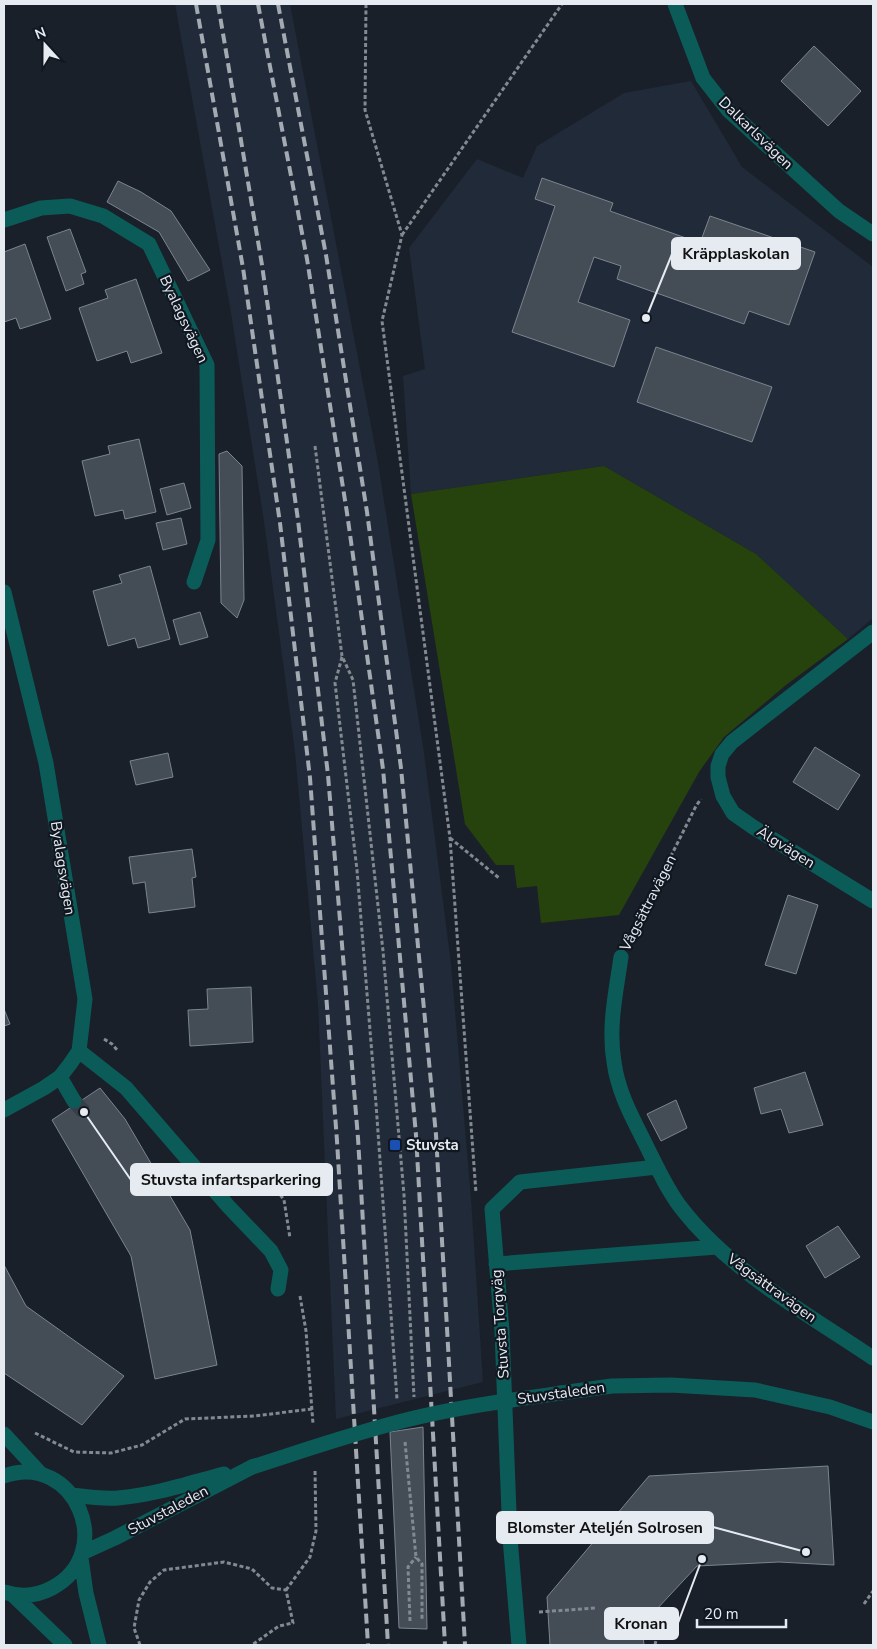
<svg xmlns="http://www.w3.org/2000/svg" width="877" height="1649" viewBox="0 0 877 1649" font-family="'Nunito Sans',sans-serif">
  <rect width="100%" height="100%" fill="#19202a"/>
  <path fill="#202a39" d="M175,4H290L377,457L424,753L451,964L471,1199L483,1382L336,1419L318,1004L295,752L264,521L230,307Z
    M691,81L742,167L873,267V618L848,639L756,554L604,466L411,494L403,376L425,369L409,248L477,159L523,178L537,146L624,93Z"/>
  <path fill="#27430d" d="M604,466L756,554L848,639L786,685L724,737L699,772L619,915L541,923L537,886L517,888L514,865H496L465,824L411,494Z"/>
  <path fill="#444c56" stroke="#7b8490" d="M814,46L861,91L828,126L781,81Z
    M542,178L613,203L610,211L700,243L710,216L815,252L789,325L749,311L744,324L617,279L621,266L594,257L578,302L630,320L614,367L512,332L555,206L535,199Z
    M118,181L141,192L171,211L210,270L188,281L159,232L107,202Z
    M70,229L86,272L81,274L84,284L66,291L47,237Z
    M25,244L51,319L20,329L16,318L4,322V252Z
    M136,279L162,353L131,363L127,351L97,361L79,308L108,298L105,290Z
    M656,347L772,387L752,442L637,402Z
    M139,439L156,512L125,519L123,510L95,516L82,461L110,454L108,446Z
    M227,451L242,466L244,600L237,618L221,603L219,454Z
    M184,483L191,508L167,515L160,489Z
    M181,518L187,544L163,550L156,523Z
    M150,566L170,639L138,648L135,638L108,646L93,591L122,583L119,575Z
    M200,612L208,637L180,645L173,620Z
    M815,747L860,775L838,810L793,782Z
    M168,753L173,777L136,785L130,761Z
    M192,849L196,877L192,878L195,907L149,913L145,882L133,884L129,857Z
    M788,895L818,905L796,974L765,965Z
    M251,987L253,1042L190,1046L188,1010L208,1009L207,989Z
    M4,1009L10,1024L4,1026Z
    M805,1072L823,1125L789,1133L781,1109L761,1114L754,1088Z
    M100,1088L125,1119L190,1230L217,1365L155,1379L131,1256L52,1120Z
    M676,1100L687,1128L661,1141L647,1114Z
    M838,1226L860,1257L825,1278L806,1246Z
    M4,1265L26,1306L124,1376L82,1425L4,1373Z
    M423,1427L427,1629L399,1628L390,1432Z
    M828,1466L834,1565L779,1562L697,1566L642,1625L644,1645H550L547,1597L649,1476Z"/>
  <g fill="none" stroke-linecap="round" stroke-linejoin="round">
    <path stroke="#383e48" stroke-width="15" stroke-dasharray="15 8" stroke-linecap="butt" d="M74,1101L84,1112"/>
    <path stroke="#838990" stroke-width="3" stroke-dasharray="4 2.5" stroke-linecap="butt" d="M366,4L365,110L402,235L382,321L450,838L476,1193
      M402,235L562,4
      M315,446L342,656L353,680L383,951L404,1195L414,1397
      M342,657L335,683L357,870L376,1104L397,1399
      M450,838L499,878
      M630,938L696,806L701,799
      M104,1039L112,1044L118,1051
      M229,1170L275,1187L284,1200L290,1238
      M300,1296L306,1331L313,1424
      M35,1433L74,1452L111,1453L142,1445L185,1419L254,1416L312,1409
      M405,1442L416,1557L422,1564V1619
      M286,1590L310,1557L316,1531L315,1470
      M864,1604L873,1591
      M539,1612L596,1608
      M410,1621L408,1567L416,1557
      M140,1645L134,1628L139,1600L150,1582L164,1570L224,1562L252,1569L272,1588L286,1590L293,1623L279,1626L252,1645
      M655,1645L662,1613L657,1608"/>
    <path stroke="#0b5c59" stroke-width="15" d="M675,4L703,78L728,110L839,211L873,234
      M4,220L41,208L70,206L103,216L149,244L207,365L208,540L194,582
      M4,592L46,763L85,999L79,1051L70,1064L60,1077L44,1088L4,1110
      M873,632L732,742L722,754L718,766V777L723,796L733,813L753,827L873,901
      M621,957C616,992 608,1027 614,1062C618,1092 632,1117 645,1143C656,1165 667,1190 682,1209C731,1272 808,1314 873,1358
      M79,1051L126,1088L228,1206L271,1251L281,1270L278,1289
      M60,1077L74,1101
      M496,1264L717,1247
      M561,1393L612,1386L671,1385L755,1390L830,1407L873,1422
      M4,1434L40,1473
      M4,1476C75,1451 118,1553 52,1588C37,1596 20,1597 4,1592
      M72,1495C88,1497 103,1499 118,1498C154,1495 190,1483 224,1474
      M82,1553L115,1538L252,1467
      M81,1558L86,1593L99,1645
      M12,1594L65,1645
      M519,1645L510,1538L502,1331L492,1209L520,1182L657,1167"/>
    <path stroke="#a4aab1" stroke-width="4" stroke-dasharray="10 5" stroke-linecap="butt" d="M196,4L243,268L280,523L310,778L337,1141L368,1645
      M218,4L262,265L298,520L328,775L358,1138L388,1645
      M258,4L307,259L347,513L383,769L416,1135L445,1645
      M278,4L326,255L367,512L401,768L436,1135L465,1645"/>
    <path stroke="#0b5c59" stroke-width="15" d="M252,1467C305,1450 357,1432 410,1419C460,1407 511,1400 561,1393"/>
  </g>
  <rect fill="#1a4fb4" stroke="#101720" stroke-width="2" x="389" y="1139" width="12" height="12" rx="2.5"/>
  <g text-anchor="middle" stroke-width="4.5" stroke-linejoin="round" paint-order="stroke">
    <g font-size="15" fill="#e6ebf1" stroke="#101720">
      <text transform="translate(756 133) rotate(44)" y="5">Dalkarlsvägen</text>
      <text transform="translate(184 319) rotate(65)" y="5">Byalagsvägen</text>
      <text transform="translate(786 847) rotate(32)" y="5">Älgvägen</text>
      <text transform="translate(63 868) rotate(81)" y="5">Byalagsvägen</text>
      <text transform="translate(648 903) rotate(-63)" y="5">Vågsättravägen</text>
      <text transform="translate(772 1288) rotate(36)" y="5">Vågsättravägen</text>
      <text transform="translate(500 1324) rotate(-94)" y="5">Stuvsta Torgväg</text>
      <text transform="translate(561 1393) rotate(-8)" y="5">Stuvstaleden</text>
      <text transform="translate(168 1510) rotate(-28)" y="5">Stuvstaleden</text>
    </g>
    <g font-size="15" font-weight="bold" fill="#e6ebf1" stroke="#101720" text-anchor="start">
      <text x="406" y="1150">Stuvsta</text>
    </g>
  </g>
  <path fill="none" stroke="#e6ebf1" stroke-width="2" d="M646 318L672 254M84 1112L131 1180M806 1552L713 1527M702 1559L678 1623"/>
  <g fill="#e6ebf1" stroke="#101720" stroke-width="2">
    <circle cx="646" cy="318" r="5"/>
    <circle cx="84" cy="1112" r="5"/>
    <circle cx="806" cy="1552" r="5"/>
    <circle cx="702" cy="1559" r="5"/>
  </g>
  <g fill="#e6ebf1" stroke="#e6ebf1" stroke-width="2">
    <rect x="672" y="238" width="128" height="31" rx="5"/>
    <rect x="131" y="1164" width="201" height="31" rx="5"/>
    <rect x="497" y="1512" width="216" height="31" rx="5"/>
    <rect x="605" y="1608" width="73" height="31" rx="5"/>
  </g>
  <g font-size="16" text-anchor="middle" font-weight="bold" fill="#111">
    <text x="736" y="259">Kräpplaskolan</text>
    <text x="231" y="1185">Stuvsta infartsparkering</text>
    <text x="605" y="1533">Blomster Ateljén Solrosen</text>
    <text x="641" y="1629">Kronan</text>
  </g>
  <rect width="877" height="1649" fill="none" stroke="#e6ebf1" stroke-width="10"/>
  <g transform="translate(45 45) rotate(339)" stroke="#101720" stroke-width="4" paint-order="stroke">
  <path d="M0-4L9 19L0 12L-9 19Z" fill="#e6ebf1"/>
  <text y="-8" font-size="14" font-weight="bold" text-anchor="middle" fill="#e6ebf1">N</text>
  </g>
  <path d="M697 1619v8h89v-8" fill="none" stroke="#e6ebf1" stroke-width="2.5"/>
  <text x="704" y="1619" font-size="15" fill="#e6ebf1" stroke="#101720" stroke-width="4" paint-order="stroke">20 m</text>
</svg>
